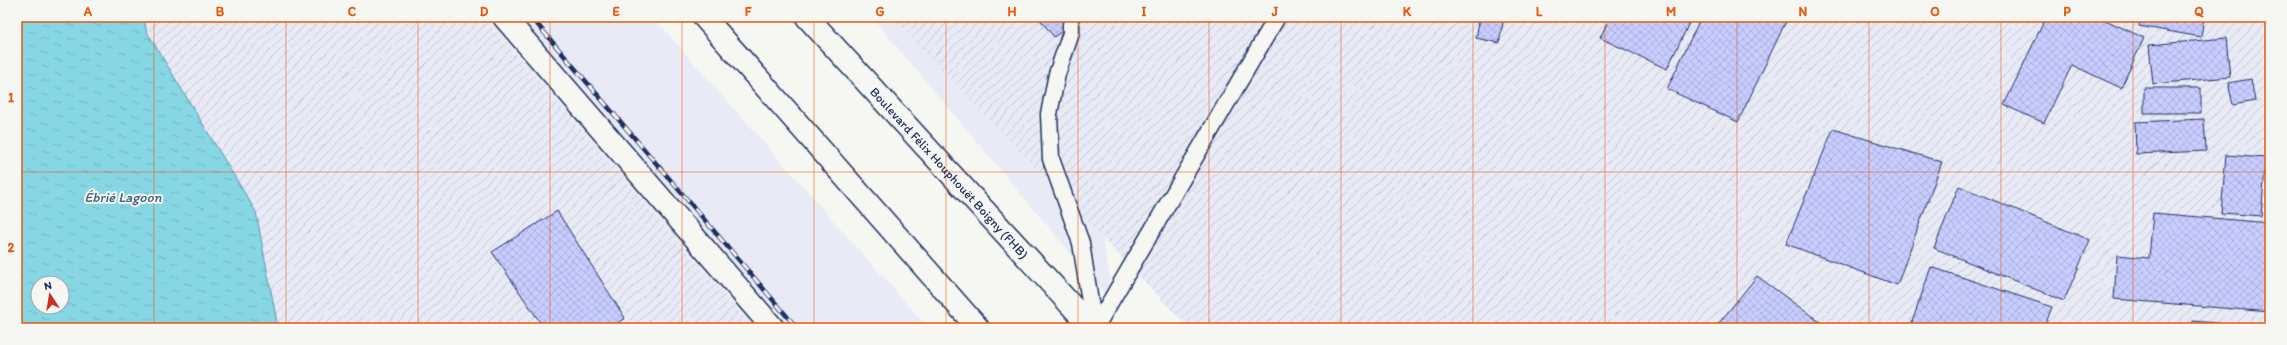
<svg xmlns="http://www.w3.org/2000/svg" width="2287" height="345" viewBox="0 0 2287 345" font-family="Itim,sans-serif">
  <defs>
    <pattern id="industrial-furrows" width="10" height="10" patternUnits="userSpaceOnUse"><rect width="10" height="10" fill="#e8eaf6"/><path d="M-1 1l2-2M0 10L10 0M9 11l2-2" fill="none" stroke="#c6c9d5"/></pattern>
    <pattern id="water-ripples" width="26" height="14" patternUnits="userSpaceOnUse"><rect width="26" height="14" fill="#86d6e3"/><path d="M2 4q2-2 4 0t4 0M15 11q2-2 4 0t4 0" fill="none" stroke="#73b8c5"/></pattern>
    <pattern id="building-cross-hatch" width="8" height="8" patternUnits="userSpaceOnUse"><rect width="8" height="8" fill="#c8cdff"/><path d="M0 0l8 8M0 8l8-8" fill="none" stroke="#abb0dd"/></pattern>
  </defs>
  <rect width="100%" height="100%" fill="#f6f6f2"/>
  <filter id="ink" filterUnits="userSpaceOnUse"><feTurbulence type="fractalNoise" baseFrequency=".025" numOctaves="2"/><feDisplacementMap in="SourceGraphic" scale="8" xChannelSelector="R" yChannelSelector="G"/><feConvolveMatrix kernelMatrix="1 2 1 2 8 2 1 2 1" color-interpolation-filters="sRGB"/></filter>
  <g filter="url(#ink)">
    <path fill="#e8eaf6" d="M484,17H653L928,328H753Z
      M872,17H1211L1081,135L1116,307Z"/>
    <path fill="url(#industrial-furrows)" d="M143,17H484L753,328H278L256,212L147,32Z
      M891,17H2270V328H1189Z"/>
    <path fill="url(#water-ripples)" stroke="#5b93ae" fill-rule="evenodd" d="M17,17H143L147,32L256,212L278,328H17ZM38,283H62V307H38Z"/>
    <path fill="url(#building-cross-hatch)" stroke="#1b2f5e" d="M1038,17H1080L1054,37Z
      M1480,17H1504L1499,43L1476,38Z
      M1610,17H1692L1667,69L1600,38Z
      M1701,17H1788L1738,122L1667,89Z
      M2046,17H2099L2144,38L2121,88L2072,65L2044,123L2004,105Z
      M2140,17H2204L2201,37L2139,26Z
      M2226,38L2230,77L2153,84L2149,45Z
      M2251,79L2255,101L2233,105L2228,83Z
      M2144,88H2201V113H2144Z
      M2204,119L2206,151L2136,154L2135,122Z
      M1833,129L1942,162L1897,285L1786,244Z
      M2226,155L2266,158L2261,216L2221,213Z
      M1959,186L2090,240L2064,301L1934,248Z
      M557,211L625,318L610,328H544L492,252Z
      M2153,213L2270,223V312L2114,299L2117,255L2149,258Z
      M1931,267L2052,307L2044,328H1910Z
      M1757,276L1828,328H1715Z
      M2193,321L2247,326V328H2192Z"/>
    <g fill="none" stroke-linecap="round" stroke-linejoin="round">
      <g stroke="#1b2f5e" stroke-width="19">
        <path id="service" d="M1071,24V33L1057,74L1049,114L1051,159L1081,243L1094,328
          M1095,328L1277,17"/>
      </g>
      <g stroke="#1b2f5e" stroke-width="25">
        <path id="minor" d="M504,17L773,328"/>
      </g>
      <g stroke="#1b2f5e" stroke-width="25">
        <g id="trunk">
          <path d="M704,17L978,328"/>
          <path id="s1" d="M807,17L1092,328"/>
        </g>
      </g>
      <use href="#service" stroke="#f6f6f2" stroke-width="16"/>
      <use href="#minor" stroke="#f6f6f2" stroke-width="22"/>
      <use href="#trunk" stroke="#f6f6f2" stroke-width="22"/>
      <g stroke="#1b2f5e" stroke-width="4.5">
        <path id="rail" d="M531,17L797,328"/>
      </g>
      <use href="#rail" stroke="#f6f6f2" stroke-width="3" stroke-dasharray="9" stroke-linecap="butt"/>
    </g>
  </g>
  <path fill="none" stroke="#e8590c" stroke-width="1" stroke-opacity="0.55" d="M154,17V328M286,17V328M418,17V328M550,17V328M682,17V328M814,17V328M946,17V328M1078,17V328M1209,17V328M1341,17V328M1473,17V328M1605,17V328M1737,17V328M1869,17V328M2001,17V328M2133,17V328M17,172H2270"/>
  <g text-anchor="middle" stroke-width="4" stroke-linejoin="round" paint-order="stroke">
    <g font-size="13" fill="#1b2f5e" stroke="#f6f6f2">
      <text dy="5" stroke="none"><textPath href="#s1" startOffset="211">Boulevard Félix Houphouët Boigny (FHB)</textPath></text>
    </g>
    <g font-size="14" font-style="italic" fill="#36597f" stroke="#f6f6f2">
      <text x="123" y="202">Ébrié Lagoon</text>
    </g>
  </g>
  <rect width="2287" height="345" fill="none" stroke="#f6f6f2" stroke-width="44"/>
  <g transform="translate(50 295) rotate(348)"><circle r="19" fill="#f6f6f2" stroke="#9ea6b7"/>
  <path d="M0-3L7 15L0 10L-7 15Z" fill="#c8321e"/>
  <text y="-6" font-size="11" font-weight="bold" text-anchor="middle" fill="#1b2f5e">N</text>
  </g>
  <rect x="22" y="22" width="2243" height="301" fill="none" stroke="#e8590c" stroke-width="1.5"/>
  <g font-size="13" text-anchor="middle" font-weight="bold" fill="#e8590c">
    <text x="88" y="16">A</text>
    <text x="220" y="16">B</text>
    <text x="352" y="16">C</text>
    <text x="484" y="16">D</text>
    <text x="616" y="16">E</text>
    <text x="748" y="16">F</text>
    <text x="880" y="16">G</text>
    <text x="1012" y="16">H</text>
    <text x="1144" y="16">I</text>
    <text x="1275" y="16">J</text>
    <text x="1407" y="16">K</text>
    <text x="1539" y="16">L</text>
    <text x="1671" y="16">M</text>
    <text x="1803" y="16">N</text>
    <text x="1935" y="16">O</text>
    <text x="2067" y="16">P</text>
    <text x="2199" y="16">Q</text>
    <text x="11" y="102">1</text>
    <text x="11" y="252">2</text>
  </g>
</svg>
